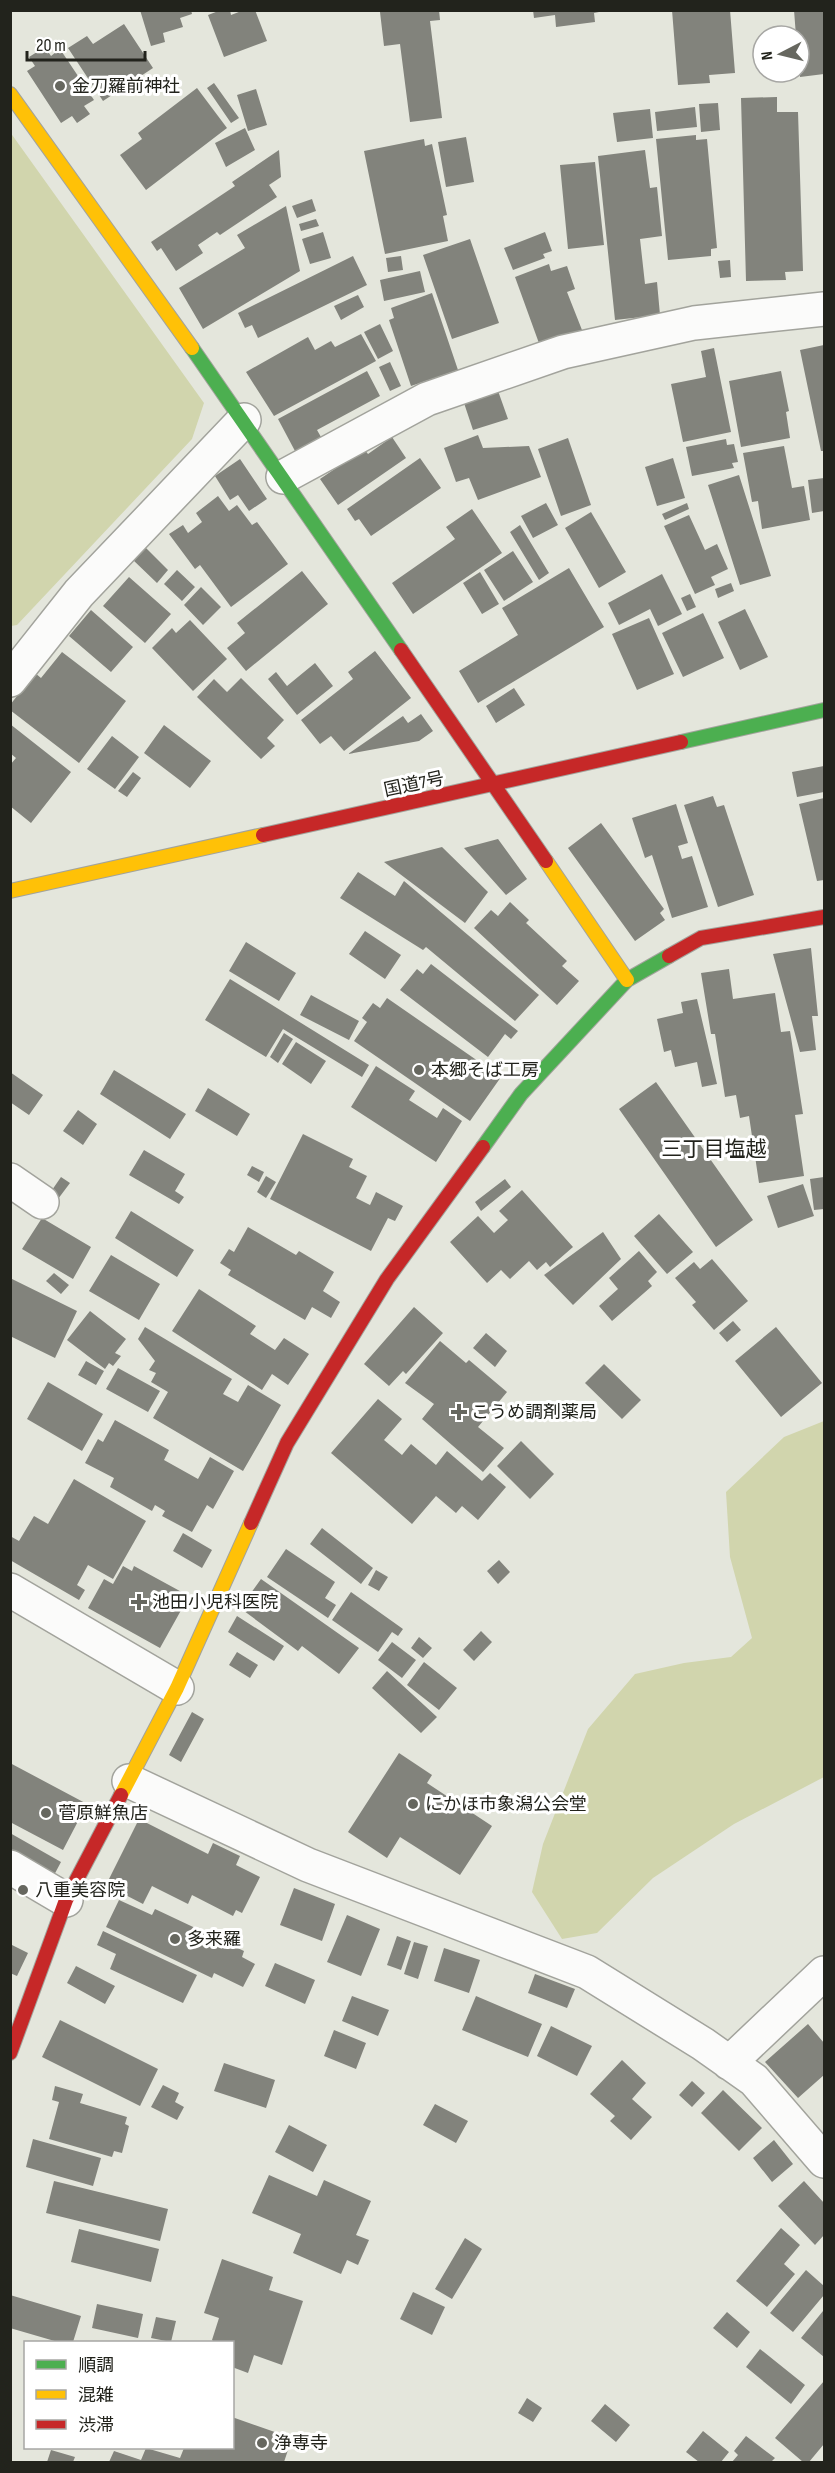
<svg xmlns="http://www.w3.org/2000/svg" width="835" height="2473" viewBox="0 0 835 2473" font-family="'Sofia Sans Condensed','Noto Sans JP',sans-serif">
  <rect width="100%" height="100%" fill="#e4e6dc"/>
  <path fill="#d1d5ad" d="M10,132L204,403L192,439L17,625L11,626Z
    M824,1421V1777L734,1824L653,1878L597,1933L562,1939L532,1892L543,1844L588,1729L635,1674L684,1663L731,1657L752,1638L730,1557L726,1492L784,1437Z"/>
  <path fill="#82837c" d="M140,10H191L192,14L180,18L183,27L163,33L165,42L151,46Z
    M221,10H230L231,15L244,10H255L267,41L224,57L208,15Z
    M439,10L440,20L430,21L442,118L410,122L400,44L384,46L380,12Z
    M533,10H599V12L594,13L595,22L556,27L555,15L534,18Z
    M672,10H730L735,73L709,75L710,83L678,85Z
    M794,10H824V74L800,77L799,36H796Z
    M124,24L153,68L103,101L68,48L87,36L93,44Z
    M45,47L51,56L60,49L94,100L84,106L90,114L77,123L72,116L61,123L27,71L35,66L29,57Z
    M214,83L239,118L231,123L207,88Z
    M197,88L227,128L146,190L120,155L142,139L138,133Z
    M256,89L267,125L248,131L237,95Z
    M777,97V112H798L803,271L785,272L786,280L746,281L741,98Z
    M718,103L720,130L701,132L699,104Z
    M695,107L697,127L657,131L655,112Z
    M650,109L653,138L617,142L613,113Z
    M245,128L255,150L226,167L215,143Z
    M696,135V140L707,139L717,248L711,249V256L668,260L656,139Z
    M466,137L474,182L446,187L438,142Z
    M424,139L425,146L432,144L447,215L443,216L448,241L385,254L364,151Z
    M279,150L281,177L269,185L277,197L220,235L217,232L198,245L203,253L176,271L161,248L157,251L151,242L235,186L232,182Z
    M645,150L650,188L657,187L662,236L640,239L645,284L657,282L660,315L615,320L598,156Z
    M595,162L604,245L568,249L560,165Z
    M312,199L316,211L297,218L292,206Z
    M286,206L300,271L203,329L179,288L245,248L237,235Z
    M316,219L319,226L301,231L299,224Z
    M323,232L331,258L310,264L302,239Z
    M545,232L552,251L543,254L545,258L513,270L504,248Z
    M470,239L499,323L452,339L423,255Z
    M353,256L367,285L258,338L252,325L245,328L238,313Z
    M401,256L403,270L388,272L386,258Z
    M730,260L731,277L720,278L718,261Z
    M549,264L551,271L567,266L575,289L567,292L582,330L540,346L515,277Z
    M420,271L425,292L384,301L380,280Z
    M432,293L458,370L411,386L389,320L394,318L391,308Z
    M358,295L364,307L341,320L334,306Z
    M380,324L393,351L378,359L364,332Z
    M361,334L376,361L274,416L246,372L308,337L315,350L331,341L335,347Z
    M824,345V451H821L800,350Z
    M714,348L731,432L683,442L671,384L706,377L701,351Z
    M390,362L401,386L390,391L379,367Z
    M367,371L380,396L317,430L321,437L295,451L278,419Z
    M781,371L789,411L786,412L790,438L741,447L729,381Z
    M497,388L508,419L473,430L463,400Z
    M478,435L483,448L529,446L541,477L478,500L469,478L456,482L444,448Z
    M392,437L406,458L338,505L320,479L364,449L368,454Z
    M568,438L591,505L561,516L538,449Z
    M726,439L727,445L734,444L738,462L732,463L734,468L692,476L686,447Z
    M784,446L792,488L804,486L810,520L762,529L758,501L752,502L743,453Z
    M420,458L441,488L371,536L359,519L355,521L347,509Z
    M673,458L685,498L657,506L645,467Z
    M240,459L267,499L249,511L238,495L230,500L215,476Z
    M739,475L771,576L740,585L708,485Z
    M824,478V511L812,513L808,480Z
    M218,496L229,511L237,505L252,525L257,522L288,564L231,607L200,565L195,569L169,534L183,525L188,533L202,522L196,513Z
    M546,503L558,525L533,538L521,516Z
    M687,503L689,509L665,520L662,514Z
    M472,509L502,553L413,614L392,583L455,539L446,527Z
    M591,512L626,572L599,588L565,528Z
    M689,515L705,550L717,544L728,569L711,577L715,585L695,594L664,526Z
    M520,525L549,573L539,580L510,532Z
    M144,546L168,570L157,583L132,559Z
    M513,551L533,582L504,601L484,570Z
    M569,568L604,627L478,703L459,671L518,635L502,608Z
    M177,570L195,587L182,601L164,584Z
    M302,571L328,604L246,671L227,648L245,633L237,623Z
    M480,572L499,604L482,614L463,583Z
    M662,574L682,614L658,626L650,609L619,625L608,603Z
    M129,577L171,614L145,643L103,606Z
    M731,583L734,591L718,598L715,589Z
    M201,587L221,607L203,625L184,605Z
    M690,594L696,607L687,611L681,598Z
    M745,609L768,657L740,670L718,622Z
    M91,610L133,647L111,672L69,636Z
    M703,613L724,658L683,677L662,633Z
    M649,618L674,674L637,690L612,634Z
    M190,620L227,659L193,691L152,648L172,628L176,633Z
    M375,651L411,698L344,751L331,736L320,744L301,720L353,679L348,672Z
    M62,652L126,701L79,763L10,710V705L35,673L41,678Z
    M315,663L333,686L297,715L268,679L276,672L287,686Z
    M241,678L284,720L267,738L275,746L261,759L197,697L214,679L227,692Z
    M514,688L525,705L496,723L486,706Z
    M421,714L433,731L419,741L348,754L403,716L408,723Z
    M10,724L71,772L31,823L10,806V765L16,758L10,753Z
    M164,725L211,761L190,788L144,753Z
    M112,736L139,757L115,789L87,769Z
    M824,766V792L797,797L792,772Z
    M133,772L141,778L127,797L118,791Z
    M713,796L717,807L724,805L754,895L718,907L684,805Z
    M824,798V880L817,881L799,804Z
    M676,804L688,843L678,846L682,859L692,856L708,907L672,918L652,855L645,858L632,818Z
    M601,823L664,909L660,913L665,920L635,941L568,848Z
    M498,839L527,879L506,895L464,848Z
    M442,847L488,892L465,923L384,862Z
    M358,872L395,896L404,881L539,995L515,1021L426,947L423,950L340,898Z
    M510,902L529,920L526,923L567,961L562,966L579,981L557,1005L474,928L491,910L498,916Z
    M365,931L401,955L385,979L349,954Z
    M246,942L296,973L279,1001L229,971Z
    M811,948L818,1016H812L816,1050L800,1052L773,954Z
    M431,964L518,1031L511,1039L505,1034L488,1057L400,990L417,969L423,974Z
    M729,969L733,999L775,993L781,1032L790,1031L803,1114L795,1115L804,1176L759,1183L749,1116L740,1118L736,1095L725,1097L715,1034H711L701,973Z
    M230,979L369,1065L362,1077L283,1029L266,1057L205,1020Z
    M311,995L359,1021L349,1040L300,1015Z
    M387,998L501,1077L470,1121L354,1041L367,1022L362,1018L373,1003L380,1008Z
    M697,999L717,1084L702,1087L697,1062L675,1067L671,1050L664,1052L657,1019L683,1013L681,1002Z
    M284,1033L293,1039L278,1063L270,1057Z
    M296,1042L326,1061L311,1084L282,1064Z
    M376,1066L415,1091L409,1100L437,1118L443,1108L462,1121L436,1162L351,1107Z
    M114,1070L186,1114L170,1139L100,1094Z
    M10,1072L43,1095L29,1115L10,1102Z
    M656,1082L753,1220L716,1247L619,1109Z
    M208,1088L250,1114L237,1136L195,1111Z
    M78,1110L97,1124L83,1145L63,1131Z
    M303,1134L353,1159L349,1167L367,1176L356,1198L370,1205L376,1192L403,1206L395,1221L388,1218L371,1251L270,1199Z
    M144,1150L185,1174L175,1191L184,1197L179,1204L129,1175Z
    M252,1166L264,1172L259,1182L247,1175Z
    M266,1176L276,1182L266,1198L257,1192Z
    M61,1177L70,1183L58,1199L50,1193Z
    M824,1177V1209L814,1210L810,1179Z
    M505,1179L511,1187L481,1211L475,1202Z
    M803,1184L814,1216L778,1228L767,1196Z
    M522,1190L573,1247L550,1267L546,1262L537,1270L529,1261L510,1279L501,1270L487,1283L450,1242L478,1216L494,1233L508,1220L499,1211Z
    M131,1211L194,1250L177,1277L115,1238Z
    M659,1214L693,1252L667,1274L634,1236Z
    M42,1218L91,1247L73,1279L22,1249Z
    M248,1227L296,1255L299,1251L334,1272L323,1291L340,1302L331,1318L312,1307L305,1320L228,1275L231,1270L220,1263L229,1249L234,1252Z
    M603,1232L621,1259L573,1305L544,1275Z
    M639,1251L657,1272L648,1281L652,1286L612,1321L599,1306L618,1289L609,1278Z
    M111,1255L160,1284L139,1320L89,1291Z
    M712,1259L748,1301L714,1330L692,1305L696,1302L675,1278L694,1262L700,1269Z
    M54,1273L69,1285L61,1294L46,1281Z
    M10,1278L77,1311L55,1358L10,1336Z
    M199,1289L256,1326L250,1334L275,1350L284,1338L309,1354L288,1385L272,1374L262,1390L172,1331Z
    M414,1307L443,1333L406,1374L403,1371L389,1386L364,1364Z
    M90,1311L126,1339L115,1353L121,1356L113,1366L109,1363L105,1369L67,1340Z
    M733,1321L741,1330L727,1342L719,1333Z
    M145,1327L232,1379L223,1394L238,1402L248,1385L281,1405L243,1471L153,1418L168,1392L151,1382L156,1373L149,1370L155,1361L138,1339Z
    M776,1327L822,1383L781,1417L735,1361Z
    M486,1333L507,1351L495,1367L473,1348Z
    M440,1341L466,1363L469,1360L507,1392L478,1427L504,1448L483,1472L422,1419L434,1404L405,1383Z
    M86,1361L104,1371L96,1385L78,1375Z
    M604,1364L641,1400L622,1419L585,1383Z
    M118,1368L160,1391L148,1412L106,1389Z
    M48,1382L103,1414L82,1451L27,1419Z
    M378,1399L402,1419L384,1440L402,1455L411,1444L436,1465L447,1451L482,1481L490,1473L506,1487L478,1520L462,1506L456,1513L436,1496L412,1524L331,1453Z
    M115,1420L169,1450L164,1460L198,1479L210,1457L234,1471L213,1509L207,1505L192,1532L162,1516L165,1511L155,1505L152,1511L110,1487L114,1478L85,1463L98,1439L103,1442Z
    M521,1441L554,1474L530,1499L497,1466Z
    M74,1479L146,1521L113,1579L88,1565L77,1585L85,1590L79,1600L10,1560V1536L19,1541L34,1516L48,1524Z
    M322,1528L373,1568L361,1584L310,1544Z
    M183,1533L212,1550L202,1568L173,1551Z
    M286,1549L335,1582L325,1598L336,1605L328,1618L267,1577Z
    M499,1560L510,1572L498,1584L487,1571Z
    M123,1566L132,1571L134,1566L189,1596L160,1648L88,1608L104,1579L113,1584Z
    M376,1570L388,1577L379,1591L368,1585Z
    M261,1579L359,1648L339,1674L302,1646L298,1651L240,1608Z
    M351,1592L403,1629L398,1636L392,1632L378,1652L332,1620Z
    M237,1616L284,1646L274,1661L228,1632Z
    M481,1631L492,1642L474,1661L463,1650Z
    M419,1637L432,1648L423,1658L411,1648Z
    M392,1642L416,1660L402,1678L378,1660Z
    M237,1652L258,1665L250,1678L229,1665Z
    M424,1662L457,1688L439,1710L407,1685Z
    M387,1671L437,1717L421,1733L372,1688Z
    M192,1712L204,1719L181,1762L169,1755Z
    M399,1753L432,1775L427,1783L492,1826L460,1875L400,1837L387,1858L348,1832Z
    M10,1763L87,1804L63,1850L10,1822Z
    M139,1819L208,1854L213,1843L240,1856L236,1865L260,1877L242,1913L236,1910L233,1916L192,1895L188,1904L152,1886L143,1904L106,1885Z
    M10,1833L61,1862L53,1877L10,1853Z
    M294,1888L335,1904L322,1941L280,1925Z
    M119,1900L152,1915L155,1909L244,1951L242,1957L255,1964L243,1987L214,1973L212,1978L106,1927Z
    M347,1915L380,1929L361,1976L327,1962Z
    M103,1931L197,1975L183,2003L110,1969L116,1954L97,1945Z
    M397,1936L411,1941L401,1970L387,1965Z
    M414,1942L428,1946L418,1979L404,1974Z
    M10,1944L28,1953L17,1976L10,1973Z
    M444,1948L480,1960L469,1993L434,1981Z
    M275,1963L315,1980L305,2004L265,1986Z
    M76,1966L115,1986L105,2004L67,1983Z
    M535,1974L575,1989L567,2008L528,1993Z
    M352,1996L389,2010L378,2036L342,2021Z
    M476,1996L542,2024L528,2057L462,2030Z
    M60,2020L158,2069L140,2106L42,2057Z
    M808,2024L824,2043V2075L798,2098L765,2062Z
    M551,2026L592,2046L577,2076L537,2056Z
    M334,2030L366,2043L356,2069L324,2056Z
    M622,2060L646,2083L632,2099L652,2117L631,2140L610,2121L615,2116L590,2094Z
    M224,2063L275,2080L266,2108L214,2091Z
    M692,2081L705,2093L692,2107L679,2095Z
    M163,2085L179,2093L175,2102L184,2107L177,2120L151,2107Z
    M55,2086L83,2094L80,2103L127,2117L125,2124L129,2126L122,2153L114,2151L112,2157L49,2139L59,2102L52,2100Z
    M723,2090L762,2128L739,2151L701,2113Z
    M435,2104L468,2121L456,2143L423,2125Z
    M289,2125L327,2145L313,2172L275,2152Z
    M33,2139L101,2158L93,2186L26,2167Z
    M774,2140L793,2164L772,2182L753,2158Z
    M269,2175L317,2196L324,2180L371,2201L356,2235L369,2240L358,2265L347,2260L341,2274L293,2253L301,2234L252,2213Z
    M54,2181L168,2209L160,2241L46,2213Z
    M804,2181L824,2203V2235L815,2245L778,2206Z
    M781,2228L800,2245L784,2264L795,2274L767,2307L736,2281Z
    M79,2229L159,2249L151,2282L71,2262Z
    M465,2238L482,2249L452,2299L435,2289Z
    M222,2259L273,2277L269,2290L303,2301L282,2365L254,2355L248,2373L232,2367V2342H214L212,2340L219,2318L204,2313Z
    M806,2270L824,2286V2295L793,2332L770,2313Z
    M413,2292L445,2307L432,2335L400,2319Z
    M10,2295L81,2316L73,2342H58L10,2328Z
    M97,2304L143,2314L138,2338L92,2328Z
    M823,2311L824,2312V2357L801,2338Z
    M727,2312L750,2332L737,2348L713,2328Z
    M156,2317L176,2321L171,2342L151,2338Z
    M760,2349L805,2385L791,2404L746,2367Z
    M824,2381V2444L809,2462H803L775,2438Z
    M527,2398L542,2408L533,2422L518,2413Z
    M605,2404L630,2425L616,2442L591,2421Z
    M232,2417L292,2438L284,2462H109L114,2451L141,2460L146,2448L180,2458L184,2448H232Z
    M703,2431L729,2452L721,2462H699L686,2452Z
    M746,2436L775,2458L771,2462H732L738,2455L734,2451Z
    M51,2450L75,2457L73,2462H47Z"/>
  <g fill="none" stroke-linecap="round" stroke-linejoin="round">
    <g stroke="#a2a39c" stroke-width="36">
      <path id="street" d="M283,477L427,399L563,352L694,323L824,309
        M10,680L79,593L244,420
        M10,1180L42,1202
        M10,1590L177,1688
        M129,1781L308,1865L587,1972L703,2044L754,2080L824,2161
        M10,1867L66,1900
        M729,2063L824,1973"/>
    </g>
    <g stroke="#a2a39c" stroke-width="16">
      <path id="fast" d="M192,348L401,650
        M681,742L824,710
        M483,1147L521,1094L627,980L669,956"/>
    </g>
    <g stroke="#a2a39c" stroke-width="16">
      <path id="slow" d="M10,94L192,348
        M546,861L627,980
        M10,891L263,835
        M121,1795L177,1688L251,1523"/>
    </g>
    <g stroke="#a2a39c" stroke-width="16">
      <path id="jam" d="M401,650L546,861
        M263,835L681,742
        M669,956L701,938L824,917
        M251,1523L287,1443L387,1279L483,1147
        M10,2053L66,1900L121,1795"/>
    </g>
    <use href="#street" stroke="#fbfbfa" stroke-width="33"/>
    <use href="#fast" stroke="#4caf50" stroke-width="14"/>
    <use href="#slow" stroke="#ffc107" stroke-width="14"/>
    <use href="#jam" stroke="#c62828" stroke-width="14"/>
  </g>
  <g fill="#66675f" stroke="#fff" stroke-width="2">
    <circle cx="60" cy="86" r="6"/>
    <circle cx="419" cy="1070" r="6"/>
    <path d="M456 1403h6v6h6v6h-6v6h-6v-6h-6v-6h6z"/>
    <path d="M136 1593h6v6h6v6h-6v6h-6v-6h-6v-6h6z"/>
    <circle cx="413" cy="1804" r="6"/>
    <circle cx="46" cy="1813" r="6"/>
    <circle cx="23" cy="1890" r="6"/>
    <circle cx="175" cy="1939" r="6"/>
    <circle cx="262" cy="2443" r="6"/>
  </g>
  <g text-anchor="middle" stroke-width="6" stroke-linejoin="round" paint-order="stroke">
    <g font-size="18" fill="#22231c" stroke="#fff" text-anchor="start">
      <text x="72" y="92">金刀羅前神社</text>
      <text x="431" y="1076">本郷そば工房</text>
      <text x="471" y="1418">こうめ調剤薬局</text>
      <text x="152" y="1608">池田小児科医院</text>
      <text x="425" y="1810">にかほ市象潟公会堂</text>
      <text x="58" y="1819">菅原鮮魚店</text>
      <text x="35" y="1896">八重美容院</text>
      <text x="187" y="1945">多来羅</text>
      <text x="274" y="2449">浄専寺</text>
    </g>
    <g font-size="18" fill="#22231c" stroke="#fff">
      <text transform="translate(414 784) rotate(-12)" y="6">国道7号</text>
    </g>
    <g font-size="21" fill="#22231c" stroke="#fff">
      <text x="714" y="1156">三丁目塩越</text>
    </g>
  </g>
  <rect width="835" height="2473" fill="none" stroke="#22231c" stroke-width="24"/>
  <rect x="24" y="2341" width="210" height="108" fill="#ffffff" stroke="#a7a7a4" stroke-width="1.5"/>
  <rect x="36" y="2360" width="30" height="9" fill="#4caf50" stroke="#a7a7a4" stroke-width="1.5"/>
  <text x="78" y="2371" font-size="18" fill="#22231c">順調</text>
  <rect x="36" y="2390" width="30" height="9" fill="#ffc107" stroke="#a7a7a4" stroke-width="1.5"/>
  <text x="78" y="2401" font-size="18" fill="#22231c">混雑</text>
  <rect x="36" y="2420" width="30" height="9" fill="#c62828" stroke="#a7a7a4" stroke-width="1.5"/>
  <text x="78" y="2431" font-size="18" fill="#22231c">渋滞</text>
  <g transform="translate(781 54) rotate(263)"><circle r="28" fill="#ffffff" stroke="#a7a7a4" stroke-width="1.5"/>
  <path d="M0-4.5L10 22L0 15L-10 22Z" fill="#66675f"/>
  <text y="-9" font-size="16" font-weight="bold" text-anchor="middle" fill="#22231c">N</text>
  </g>
  <path d="M27 51v9h118v-9" fill="none" stroke="#22231c" stroke-width="3"/>
  <text x="36" y="51" font-size="18" fill="#22231c" stroke="#ffffff" stroke-width="4.5" paint-order="stroke">20 m</text>
</svg>
